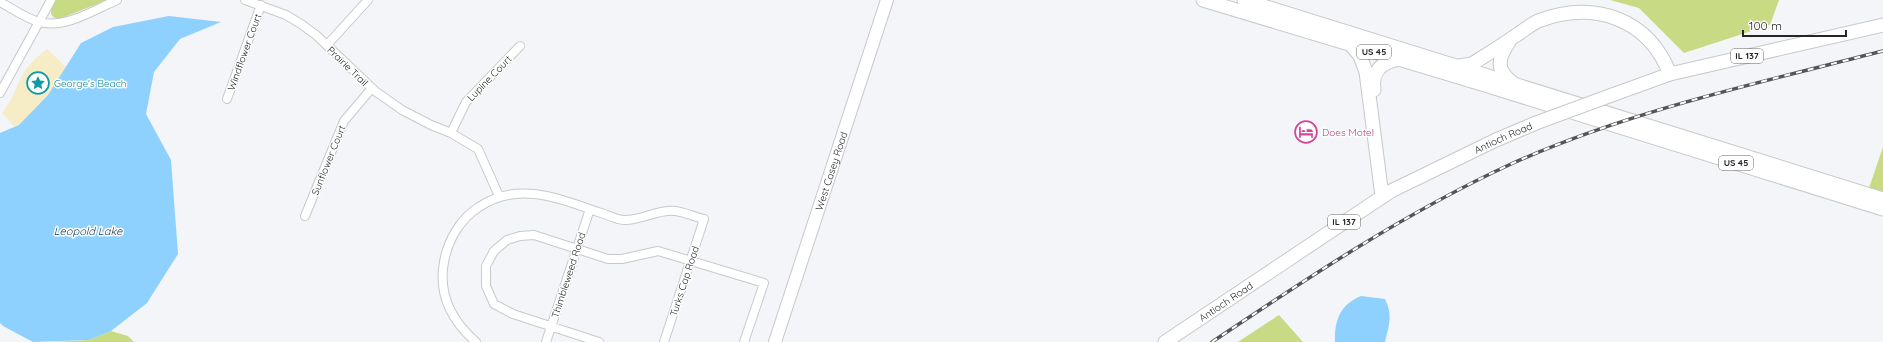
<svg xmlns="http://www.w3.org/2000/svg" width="1883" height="342" viewBox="0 0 1883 342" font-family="Quicksand,sans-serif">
  <rect width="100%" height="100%" fill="#f3f5f8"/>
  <path fill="#c9da84" d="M55,0H107L59,19C47,17 51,8 55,0Z
    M1610,0H1779L1770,25L1684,53L1639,8Z
    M1883,147V193L1869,188Z
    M1279,315L1303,342H1238Z
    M111,331L128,336L134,342H51L89,340Z"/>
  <path fill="#f6ecc6" d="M47,49L66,67L48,95L19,125L15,127L2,113C12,102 16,87 23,74C29,64 38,56 47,49Z"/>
  <path fill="#8ed1ff" d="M169,16L221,22L180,39L154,72L146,114L171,160L178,254L147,303L111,331L89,340L33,342L3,326L0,323V133L19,125L48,95L81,43L113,27Z
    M1361,296L1385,299C1393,315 1389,325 1385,342H1335C1334,320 1341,304 1361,296Z"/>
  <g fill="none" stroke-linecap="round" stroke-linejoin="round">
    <g stroke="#c7c9cb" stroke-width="10">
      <path id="street" d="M245,0L286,15L301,24L316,35L375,91L402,110L431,125L451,133L478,149L499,196
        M0,2C13,9 25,18 39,22C65,29 94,10 117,0
        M327,45L368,0
        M0,93L51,0
        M227,99L261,5
        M451,133L466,102L520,46
        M305,216L344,121L372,88
        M476,342C452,321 438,294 444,262C448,240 460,219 479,207C517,181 558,198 598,212C606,214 616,220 624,220C640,221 658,209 675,211C684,212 695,217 704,219L664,342
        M546,342L590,209
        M599,342L513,314L494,304L486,286V266L494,251L507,240L520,236L534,235L608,259H622L658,251L764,283L744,342"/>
    </g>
    <g stroke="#c7c9cb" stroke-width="14">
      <g id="secondary">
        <path id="s1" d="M775,342L887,0"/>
      </g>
    </g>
    <g stroke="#c7c9cb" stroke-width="15">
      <g id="primary">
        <path d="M1203,0L1485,85L1883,209"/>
        <path d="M1244,0L1883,199"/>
        <path d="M1509,42C1498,58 1495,70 1513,83"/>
        <path d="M1351,45L1360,56L1366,72L1382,196"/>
        <path d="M1459,66L1472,64C1486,55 1501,46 1515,36C1523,31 1530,25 1538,21C1594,0 1648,18 1670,74"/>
        <path d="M1374,90C1371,72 1381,62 1399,59"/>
        <path d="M1612,95L1670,74L1883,25"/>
        <path id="s2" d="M1165,342L1391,191L1496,140L1536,123"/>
      </g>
    </g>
    <use href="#street" stroke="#fff" stroke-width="8"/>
    <use href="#secondary" stroke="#fff" stroke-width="12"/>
    <use href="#primary" stroke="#fff" stroke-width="13"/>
    <g stroke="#545556" stroke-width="3.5">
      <path id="rail" d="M1212,342C1309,277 1405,213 1511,164C1629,111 1758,83 1883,51"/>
    </g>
    <use href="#rail" stroke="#fff" stroke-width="2" stroke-dasharray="6" stroke-linecap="butt"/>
    <g stroke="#c7c9cb" stroke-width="15" stroke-linecap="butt">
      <path id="primary-bridge" d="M1536,123L1612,95"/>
    </g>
    <use href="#primary-bridge" stroke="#fff" stroke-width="13"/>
  </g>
  <defs>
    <g id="sight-ring" transform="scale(1.15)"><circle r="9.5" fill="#fff" stroke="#0f9aa8" stroke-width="1.5"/><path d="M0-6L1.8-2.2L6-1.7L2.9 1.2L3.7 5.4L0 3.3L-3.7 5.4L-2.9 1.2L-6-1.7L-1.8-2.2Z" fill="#0f9aa8"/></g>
    <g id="hotel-ring" transform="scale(1.15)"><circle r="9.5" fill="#fff" stroke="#d1479c" stroke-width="1.5"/><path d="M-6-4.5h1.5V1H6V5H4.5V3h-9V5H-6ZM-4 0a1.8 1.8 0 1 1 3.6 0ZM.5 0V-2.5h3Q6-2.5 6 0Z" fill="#d1479c"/></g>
  </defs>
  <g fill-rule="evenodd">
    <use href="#sight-ring" x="38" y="83"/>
    <use href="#hotel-ring" x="1306" y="132"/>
  </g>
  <g text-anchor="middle" stroke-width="3" stroke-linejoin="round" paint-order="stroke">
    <g fill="#fff" stroke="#666667" stroke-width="1">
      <rect x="1357" y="45" width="34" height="14" rx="3"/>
      <rect x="1731" y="49" width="32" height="14" rx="3"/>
      <rect x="1719" y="156" width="34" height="14" rx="3"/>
      <rect x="1328" y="215" width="32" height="14" rx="3"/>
    </g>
    <g font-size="9" font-weight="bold" fill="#242526">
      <text x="1374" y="55">US 45</text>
      <text x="1747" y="59">IL 137</text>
      <text x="1736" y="166">US 45</text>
      <text x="1344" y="225">IL 137</text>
    </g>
    <g font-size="10" fill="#242526" stroke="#fff">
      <text transform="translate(244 52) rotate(-70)" y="4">Windflower Court</text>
      <text transform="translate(348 66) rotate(44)" y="4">Prairie Trail</text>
      <text transform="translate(489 78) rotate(-46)" y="4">Lupine Court</text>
      <text dy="4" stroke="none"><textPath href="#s2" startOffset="396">Antioch Road</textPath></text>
      <text transform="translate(328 160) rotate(-68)" y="4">Sunflower Court</text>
      <text dy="4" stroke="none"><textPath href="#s1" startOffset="180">West Casey Road</textPath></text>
      <text transform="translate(568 275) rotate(-72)" y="4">Thimbleweed Road</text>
      <text transform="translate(684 281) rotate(-72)" y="4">Turks Cap Road</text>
      <text dy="4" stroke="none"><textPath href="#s2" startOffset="73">Antioch Road</textPath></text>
    </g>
    <g font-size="10" fill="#0d838f" stroke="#fff" text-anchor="start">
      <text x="54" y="87">George's Beach</text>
    </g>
    <g font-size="10" fill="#b23c85" stroke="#fff" text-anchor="start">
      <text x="1322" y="136">Does Motel</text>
    </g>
    <g font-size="11" font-style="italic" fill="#143951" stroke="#fff">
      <text x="88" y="235">Leopold Lake</text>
    </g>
  </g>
  <path d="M1743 30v6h103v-6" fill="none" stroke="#242526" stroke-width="2"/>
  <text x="1749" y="30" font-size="12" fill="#242526" stroke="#ffffff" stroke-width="3" paint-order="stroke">100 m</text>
</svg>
